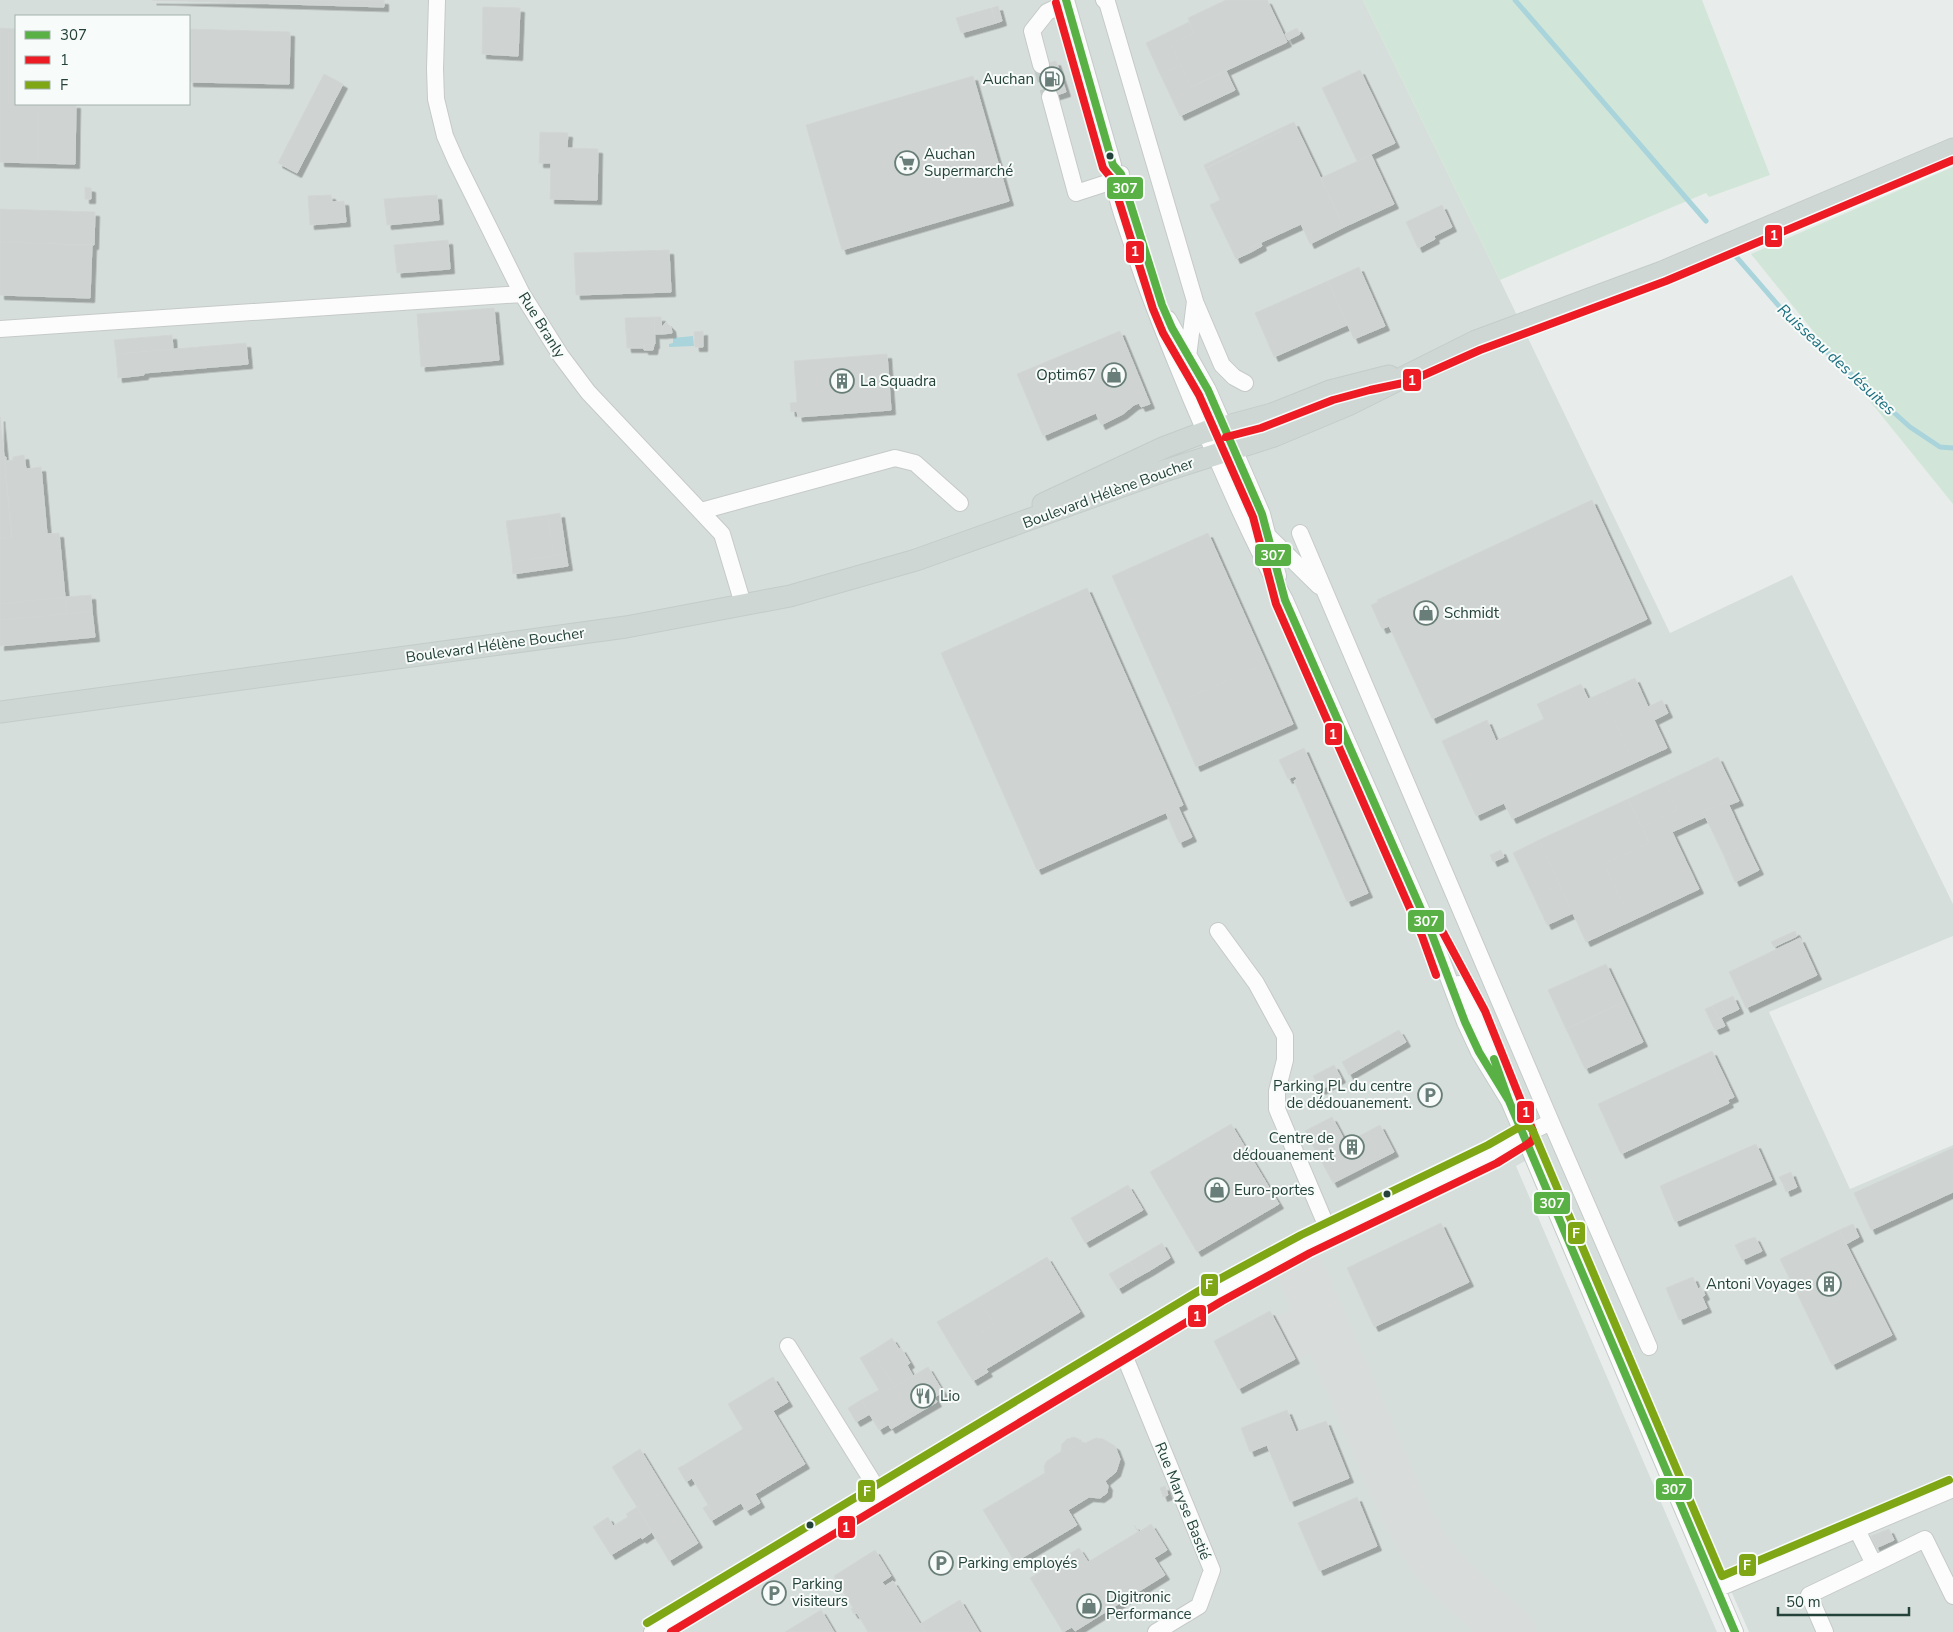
<svg xmlns="http://www.w3.org/2000/svg" width="1953" height="1632" viewBox="0 0 1953 1632" font-family="'Nunito Sans',sans-serif">
  <defs>
    <filter id="shadow"><feDropShadow dx="4.5" dy="4.5" stdDeviation="0" flood-color="#0004"/></filter>
  </defs>
  <rect width="100%" height="100%" fill="#e8edeb"/>
  <path fill="#d6dedb" fill-rule="evenodd" d="M0,0H1363L1500,280L1670,633L1792,575L1953,904V936L1769,1012L1850,1189L1953,1145V1632H1749L1540,1153L1516,1166L1717,1632H0ZM16,16H189V104H16Z"/>
  <path fill="#d1e6d8" d="M1363,0H1702L1770,175L1709,197L1706,193L1500,280Z
    M1953,167V504L1751,254Z"/>
  <path fill="#a9d4db" d="M693,336L694,346L669,347V344L673,343V338Z"/>
  <g fill="none" stroke-linecap="round" stroke-linejoin="round">
    <path stroke="#a9d4db" stroke-width="5" d="M1515,0L1706,221
      M1733,253L1791,320L1910,427L1940,447L1953,448"/>
    <path stroke="#d8dddc" stroke-width="48" d="M1301,1272L1403,1508C1413,1526 1422,1545 1435,1561C1458,1588 1486,1609 1512,1632
      M1285,1339L1323,1321"/>
  </g>
  <path fill="#cfd4d2" stroke="#d1d6d4" filter="url(#shadow)" d="M152,0H384V7Z
    M1226,0H1267L1287,42L1191,87L1171,44L1194,33L1188,18Z
    M998,6L1002,21L996,23L992,8Z
    M483,7L520,8L518,56L482,54Z
    M991,8L996,23L961,33L956,18Z
    M1189,22L1194,33L1171,44L1181,65L1160,74L1146,43Z
    M0,28L16,29V104H39L37,163L0,162Z
    M1297,28L1300,34L1288,40L1285,34Z
    M189,29L290,32L289,84L189,82Z
    M1056,61L1066,92L1047,98L1037,66Z
    M1181,65L1191,87L1226,71L1235,90L1180,116L1160,74Z
    M1360,70L1395,143L1357,161L1322,88Z
    M324,74L343,84L297,173L278,163Z
    M973,76L1009,201L842,250L806,125Z
    M39,104H76L75,164L37,163Z
    M1294,122L1344,227L1310,244L1301,224L1249,248L1251,252L1236,259L1229,244L1233,243L1214,203L1224,198L1209,167L1282,131L1281,128Z
    M1281,128L1282,131L1205,168L1204,165Z
    M540,132L568,133L567,148L598,149L597,200L550,199L551,163H539Z
    M1371,155L1394,204L1344,227L1321,178Z
    M1209,167L1224,198L1220,200L1205,168Z
    M85,187L91,188V199H85Z
    M331,195L332,202L344,201L346,222L310,225L308,196Z
    M437,195L439,220L387,225L384,199Z
    M1214,203L1233,243L1229,244L1210,205Z
    M1442,205L1452,227L1434,236L1435,239L1418,248L1406,222Z
    M0,209L95,212L94,245L0,242Z
    M448,240L450,269L397,273L394,245Z
    M0,242L92,245L90,298L0,295Z
    M1261,243L1262,246L1251,252L1249,248Z
    M669,250L671,292L576,295L574,253Z
    M1359,267L1385,326L1354,339L1328,281Z
    M1328,281L1347,325L1274,357L1255,313Z
    M494,308L499,360L421,367L417,314Z
    M654,317L655,344L644,345V348H627L625,318Z
    M654,317H661L662,334H655Z
    M666,322L671,327L672,333L662,334V327Z
    M703,331V347H695L694,332Z
    M1120,331L1150,404L1141,407L1139,403L1134,405L1123,414L1101,425L1096,413L1043,436L1017,374Z
    M172,335L173,349L116,354L114,340Z
    M246,343L248,364L144,373V375L118,378L116,354Z
    M654,344L653,350H644V345Z
    M887,354L891,410L798,417L797,411L791,412L790,403L797,402L794,361Z
    M0,417L12,537L0,539Z
    M24,455L26,469L41,467L47,534L59,533L65,597L0,604V539L12,537L4,457H6V461L13,460V457Z
    M1592,500L1647,619L1432,719L1377,600Z
    M560,513L566,554L554,556L548,515Z
    M548,515L554,556L512,562L506,521Z
    M1208,533L1266,663L1170,706L1112,576Z
    M566,554L568,566L513,574L512,562Z
    M1087,588L1183,805L1037,870L941,653Z
    M91,595L92,611L67,614L65,597Z
    M65,597L67,614L0,620V604Z
    M1378,602L1389,626L1382,629L1371,605Z
    M92,611L95,637L0,646V620Z
    M1266,663L1293,724L1196,767L1170,706Z
    M1635,678L1648,707L1662,700L1668,713L1654,720L1667,748L1634,763L1602,693Z
    M1581,684L1588,699L1602,693L1634,763L1512,819L1504,803L1476,816L1442,741L1487,720L1496,741L1544,719L1537,704Z
    M1304,748L1368,893L1347,902L1294,781L1297,779L1295,776L1288,779L1279,760Z
    M1718,757L1739,801L1729,805L1727,801L1703,812L1705,817L1672,832L1699,889L1631,921L1604,864L1649,843L1642,827L1678,810L1665,782Z
    M1665,782L1678,810L1642,827L1628,799Z
    M1628,799L1649,843L1604,864L1631,921L1586,942L1539,840Z
    M1727,801L1747,845L1724,856L1703,812Z
    M1178,807L1192,837L1179,843L1166,813Z
    M1539,840L1560,885L1534,897L1513,853Z
    M1747,845L1759,870L1735,882L1724,856Z
    M1501,850L1504,857L1493,862L1490,855Z
    M1560,885L1573,913L1547,925L1534,897Z
    M1795,931L1797,936L1774,947L1771,942Z
    M1800,938L1817,975L1746,1008L1729,972Z
    M1606,964L1624,1002L1566,1029L1548,990Z
    M1733,996L1739,1009L1733,1012L1727,999Z
    M1727,999L1733,1012L1726,1015L1720,1002Z
    M1624,1002L1643,1042L1585,1069L1566,1029Z
    M1720,1002L1726,1015L1719,1019L1712,1006Z
    M1712,1006L1719,1019L1711,1022L1705,1009Z
    M1721,1018L1725,1026L1715,1030L1711,1022Z
    M1399,1030L1406,1042L1349,1075L1342,1062Z
    M1712,1051L1734,1097L1727,1100L1706,1054Z
    M1706,1054L1729,1103L1621,1154L1598,1104Z
    M1334,1065L1341,1078L1321,1090L1313,1076Z
    M1332,1117L1346,1143L1380,1125L1394,1152L1333,1183L1305,1131Z
    M1231,1124L1279,1204L1197,1252L1150,1172Z
    M1756,1144L1772,1180L1675,1222L1660,1186Z
    M1953,1148V1192L1871,1230L1854,1193Z
    M1791,1172L1794,1180L1783,1184L1779,1177Z
    M1794,1180L1797,1187L1786,1192L1783,1184Z
    M1128,1185L1143,1210L1085,1243L1071,1218Z
    M1441,1223L1469,1282L1374,1327L1347,1268Z
    M1853,1224L1859,1237L1846,1244L1839,1230Z
    M1839,1230L1892,1335L1832,1365L1780,1259Z
    M1755,1237L1762,1251L1751,1256L1744,1241Z
    M1744,1241L1751,1256L1742,1260L1735,1245Z
    M1162,1243L1170,1258L1149,1271L1140,1256Z
    M1140,1256L1149,1271L1138,1277L1130,1262Z
    M1047,1257L1080,1312L986,1369L988,1372L973,1381L953,1349L994,1324L978,1298Z
    M1130,1262L1138,1277L1118,1289L1109,1274Z
    M1693,1277L1698,1289L1701,1287L1705,1295L1702,1297L1707,1308L1679,1320L1666,1288Z
    M978,1298L994,1324L953,1349L937,1322Z
    M1270,1311L1295,1359L1238,1389L1214,1341Z
    M892,1338L899,1349L901,1348L910,1363L907,1365L913,1376L895,1387L872,1351Z
    M872,1351L895,1387L864,1405L861,1400L879,1390L860,1358Z
    M928,1367L943,1392L879,1430L864,1405Z
    M773,1377L788,1402L773,1411L805,1464L755,1494L760,1503L746,1511L741,1503L716,1518L684,1465L743,1429L728,1404Z
    M934,1397L937,1402L891,1429L888,1424Z
    M861,1400L870,1414L856,1422L848,1408Z
    M1287,1410L1296,1432L1326,1421L1349,1478L1290,1502L1267,1445L1250,1452L1241,1428Z
    M1074,1437L1081,1440L1082,1442L1063,1453L1061,1451L1062,1444L1067,1439Z
    M1096,1438L1103,1439L1115,1446L1120,1459L1116,1472L1105,1481L1108,1486L1107,1493L1100,1498L1089,1497L1068,1510L1077,1525L1015,1562L983,1510L1045,1473L1044,1466L1047,1461L1054,1456L1062,1451L1063,1453L1082,1442L1083,1444Z
    M640,1449L665,1490L637,1507L612,1467Z
    M684,1465L692,1478L686,1482L678,1468Z
    M1165,1486L1168,1495L1163,1497L1160,1488Z
    M665,1490L698,1543L669,1561L637,1507Z
    M1357,1497L1377,1546L1319,1571L1298,1523Z
    M708,1505L716,1518L711,1521L703,1508Z
    M637,1507L652,1532L642,1539L641,1537L611,1555L593,1527L608,1517L613,1526L628,1517L626,1514Z
    M1151,1524L1167,1550L1154,1558L1165,1575L1075,1631L1072,1627L1063,1632L1030,1578L1079,1548L1088,1562L1138,1532L1134,1525L1139,1532Z
    M1889,1529L1894,1540L1876,1548L1871,1536Z
    M875,1550L891,1576L882,1582L885,1586L893,1581L925,1632H868L857,1613L854,1614L851,1609L853,1608L834,1576Z
    M960,1600L979,1632H925L920,1624Z
    M821,1610L834,1632H785Z"/>
  <g fill="none" stroke-linecap="round" stroke-linejoin="round">
    <path stroke="#c1cbc8" stroke-width="16" stroke-dasharray="16 8" stroke-linecap="butt" d="M1041,65L1050,97"/>
    <g stroke="#c5cac8" stroke-width="18">
      <path id="minor" d="M437,0L435,69L436,99L445,136L456,161L522,294L561,356L588,392L722,534L743,604
        M1066,0L1113,165C1113,195 1126,224 1135,253C1151,304 1172,352 1192,401C1221,468 1249,536 1285,600L1431,932L1465,1022L1479,1052L1509,1101
        M1104,0L1107,2L1195,301L1188,357
        M1041,65L1032,31L1047,12L1066,3
        M1050,97L1076,193L1113,181L1121,174
        M1196,304L1222,365L1234,377L1245,383
        M1168,319L1208,390L1249,484L1262,514L1278,576
        M0,329L522,294
        M701,511L895,458L915,463L960,503
        M1300,533L1551,1122L1649,1347
        M1269,537L1319,586
        M1218,931L1256,983L1285,1036V1060L1277,1091V1109L1329,1232
        M1459,984L1488,1042L1509,1101L1735,1632
        M788,1346L881,1495
        M1122,1350L1212,1570L1199,1606L1156,1632
        M1857,1530L1874,1564L1925,1539L1953,1596
        M1717,1589L1953,1489
        M652,1632L1217,1292L1305,1244L1493,1154L1524,1135L1551,1122
        M1825,1632L1809,1595L1874,1564"/>
    </g>
    <g stroke="#c3ccc9" stroke-width="23">
      <path id="major" d="M1043,504L1165,447L1205,432L1272,414L1330,391L1389,376
        M0,712L626,627L790,596L916,560L1167,470L1274,436L1348,405L1476,341L1662,272L1953,149"/>
    </g>
    <use href="#minor" stroke="#fcfcfc" stroke-width="16"/>
    <use href="#major" stroke="#cfd7d5" stroke-width="21"/>
    <g stroke="#f7fbf9" stroke-width="11">
      <path id="bus-1" d="M1066,0L1113,165L1121,174L1162,305L1172,328L1208,390L1262,514L1285,600L1431,932L1465,1022L1479,1052L1509,1101
        M1494,1059L1509,1101L1735,1632"/>
    </g>
    <g stroke="#f7fbf9" stroke-width="11">
      <path id="bus-2" d="M1056,3L1103,168L1112,179L1153,309L1163,333L1199,395L1253,517L1276,604L1422,936L1436,975
        M1226,437L1261,428L1333,400L1370,390L1408,382L1480,350L1666,281L1953,160
        M671,1632L1222,1301L1310,1253L1497,1163L1531,1142L1534,1137L1533,1131L1485,1011L1440,927"/>
    </g>
    <g stroke="#f7fbf9" stroke-width="11">
      <path id="bus-3" d="M647,1623L1212,1283L1301,1235L1488,1145L1523,1125L1530,1127L1533,1131L1722,1576L1949,1480"/>
    </g>
    <use href="#bus-1" stroke="#59b145" stroke-width="8"/>
    <use href="#bus-2" stroke="#ed1c24" stroke-width="8"/>
    <use href="#bus-3" stroke="#7fa614" stroke-width="8"/>
  </g>
  <defs>
    <g id="fuel-ring" transform="scale(1.25)"><circle r="9.5" fill="#f7fbf9" stroke="#697e78" stroke-width="1.5"/><path d="M-5.5-6h7V0h2V4h1.3V-2.5L3-4.5l.8-.8L6-3V5H2.5V1h-1V6h-7ZM-4.2-4.7v3.2H.2V-4.7Z" fill="#697e78"/></g>
    <g id="supermarket-ring" transform="scale(1.25)"><circle r="9.5" fill="#f7fbf9" stroke="#697e78" stroke-width="1.5"/><path d="M-6-5.5h2.5l.6 2H6L4.5 2H-2.5L-4.4-4H-6ZM-1.5 3.2a1.3 1.3 0 1 0 .1 0ZM3 3.2a1.3 1.3 0 1 0 .1 0Z" fill="#697e78"/></g>
    <g id="shop-ring" transform="scale(1.25)"><circle r="9.5" fill="#f7fbf9" stroke="#697e78" stroke-width="1.5"/><path d="M-5-2.5h2.3a2.7 3.5 0 0 1 5.4 0H5L5.5 6h-11ZM-1.5-2.5h3a1.5 2.3 0 0 0-3 0Z" fill="#697e78"/></g>
    <g id="building-ring" transform="scale(1.25)"><circle r="9.5" fill="#f7fbf9" stroke="#697e78" stroke-width="1.5"/><path d="M-4-6H4V6H1V3H-1V6H-4ZM-2.5-4.3h1.7v1.8h-1.7ZM.8-4.3h1.7v1.8H.8ZM-2.5-1h1.7V.8h-1.7ZM.8-1h1.7V.8H.8Z" fill="#697e78"/></g>
    <g id="parking-ring" transform="scale(1.25)"><circle r="9.5" fill="#f7fbf9" stroke="#697e78" stroke-width="1.5"/><path d="M-3.5-5.5H1a3.5 3.5 0 0 1 0 7H-1V5.5H-3.5ZM-1-3.4V-.6H.8a1.4 1.4 0 0 0 0-2.8Z" fill="#697e78"/></g>
    <g id="restaurant-ring" transform="scale(1.25)"><circle r="9.5" fill="#f7fbf9" stroke="#697e78" stroke-width="1.5"/><path d="M-5-6h1v4h1v-4h1v4h1v-4h1v5L-1.5 .5V6h-2V.5L-5-1ZM5-6V6H3V1.5H1.5Q1.5-4 5-6Z" fill="#697e78"/></g>
  </defs>
  <g fill-rule="evenodd">
    <use href="#fuel-ring" x="1052" y="79"/>
    <use href="#supermarket-ring" x="907" y="163"/>
    <use href="#shop-ring" x="1114" y="375"/>
    <use href="#building-ring" x="842" y="381"/>
    <use href="#shop-ring" x="1426" y="613"/>
    <use href="#parking-ring" x="1430" y="1095"/>
    <use href="#building-ring" x="1352" y="1147"/>
    <use href="#shop-ring" x="1217" y="1190"/>
    <use href="#building-ring" x="1829" y="1284"/>
    <use href="#restaurant-ring" x="923" y="1396"/>
    <use href="#parking-ring" x="941" y="1563"/>
    <use href="#parking-ring" x="774" y="1593"/>
    <use href="#shop-ring" x="1089" y="1606"/>
  </g>
  <g fill="#24423a" stroke="#f7fbf9" stroke-width="2">
    <circle cx="1110" cy="156" r="4.5"/>
    <circle cx="1387" cy="1194" r="4.5"/>
    <circle cx="810" cy="1525" r="4.5"/>
  </g>
  <g text-anchor="middle" stroke-width="4" stroke-linejoin="round" paint-order="stroke">
    <g font-size="15" fill="#24423a" stroke="#f7fbf9" text-anchor="start">
      <text x="1034" y="84" text-anchor="end">Auchan</text>
      <text x="924" y="159">Auchan<tspan x="924" dy="17">Supermarché</tspan></text>
      <text x="1096" y="380" text-anchor="end">Optim67</text>
      <text x="860" y="386">La Squadra</text>
      <text x="1444" y="618">Schmidt</text>
      <text x="1412" y="1091" text-anchor="end">Parking PL du centre<tspan x="1412" dy="17">de dédouanement.</tspan></text>
      <text x="1334" y="1143" text-anchor="end">Centre de<tspan x="1334" dy="17">dédouanement</tspan></text>
      <text x="1234" y="1195">Euro-portes</text>
      <text x="1812" y="1289" text-anchor="end">Antoni Voyages</text>
      <text x="940" y="1401">Lio</text>
      <text x="958" y="1568">Parking employés</text>
      <text x="792" y="1589">Parking<tspan x="792" dy="17">visiteurs</tspan></text>
      <text x="1106" y="1602">Digitronic<tspan x="1106" dy="17">Performance</tspan></text>
    </g>
    <g font-size="15" fill="#24423a" stroke="#f7fbf9">
      <text transform="translate(542 325) rotate(58)" y="5">Rue Branly</text>
      <text transform="translate(1108 493) rotate(-20)" y="5">Boulevard Hélène Boucher</text>
      <text transform="translate(495 645) rotate(-8)" y="5">Boulevard Hélène Boucher</text>
      <text transform="translate(1183 1501) rotate(68)" y="5">Rue Maryse Bastié</text>
    </g>
    <g font-size="16" font-style="italic" fill="#1c6f80" stroke="#f7fbf9">
      <text transform="translate(1837 359) rotate(43)" y="6">Ruisseau des Jésuites</text>
    </g>
  </g>
  <g stroke="#f7fbf9" stroke-width="2">
    <rect x="1106" y="176" width="38" height="24" rx="5" fill="#59b145"/>
    <rect x="1764" y="224" width="19" height="24" rx="5" fill="#ed1c24"/>
    <rect x="1125" y="240" width="20" height="24" rx="5" fill="#ed1c24"/>
    <rect x="1402" y="368" width="20" height="24" rx="5" fill="#ed1c24"/>
    <rect x="1254" y="543" width="38" height="24" rx="5" fill="#59b145"/>
    <rect x="1324" y="722" width="19" height="24" rx="5" fill="#ed1c24"/>
    <rect x="1407" y="909" width="38" height="24" rx="5" fill="#59b145"/>
    <rect x="1516" y="1100" width="19" height="24" rx="5" fill="#ed1c24"/>
    <rect x="1533" y="1191" width="38" height="24" rx="5" fill="#59b145"/>
    <rect x="1567" y="1221" width="19" height="24" rx="5" fill="#7fa614"/>
    <rect x="1200" y="1273" width="19" height="24" rx="5" fill="#7fa614"/>
    <rect x="1187" y="1304" width="20" height="24" rx="5" fill="#ed1c24"/>
    <rect x="1655" y="1477" width="38" height="24" rx="5" fill="#59b145"/>
    <rect x="857" y="1479" width="19" height="24" rx="5" fill="#7fa614"/>
    <rect x="837" y="1515" width="19" height="24" rx="5" fill="#ed1c24"/>
    <rect x="1738" y="1553" width="19" height="24" rx="5" fill="#7fa614"/>
  </g>
  <g font-size="14" text-anchor="middle" font-weight="bold" fill="#fff">
    <text x="1125" y="193">307</text>
    <text x="1774" y="240">1</text>
    <text x="1135" y="256">1</text>
    <text x="1412" y="385">1</text>
    <text x="1273" y="560">307</text>
    <text x="1333" y="739">1</text>
    <text x="1426" y="926">307</text>
    <text x="1526" y="1117">1</text>
    <text x="1552" y="1208">307</text>
    <text x="1576" y="1238">F</text>
    <text x="1209" y="1289">F</text>
    <text x="1197" y="1321">1</text>
    <text x="1674" y="1494">307</text>
    <text x="867" y="1496">F</text>
    <text x="846" y="1532">1</text>
    <text x="1747" y="1570">F</text>
  </g>
  <rect x="15" y="15" width="175" height="90" fill="#f7fbf9" stroke="#a3b1ad"/>
  <rect x="25" y="31" width="25" height="8" fill="#59b145" stroke="#a3b1ad"/>
  <text x="60" y="40" font-size="15" fill="#24423a">307</text>
  <rect x="25" y="56" width="25" height="8" fill="#ed1c24" stroke="#a3b1ad"/>
  <text x="60" y="65" font-size="15" fill="#24423a">1</text>
  <rect x="25" y="81" width="25" height="8" fill="#7fa614" stroke="#a3b1ad"/>
  <text x="60" y="90" font-size="15" fill="#24423a">F</text>
  <path d="M1778 1607v8h131v-8" fill="none" stroke="#24423a" stroke-width="2.5"/>
  <text x="1786" y="1607" font-size="15" fill="#24423a" stroke="#f7fbf9" stroke-width="4" paint-order="stroke">50 m</text>
</svg>
